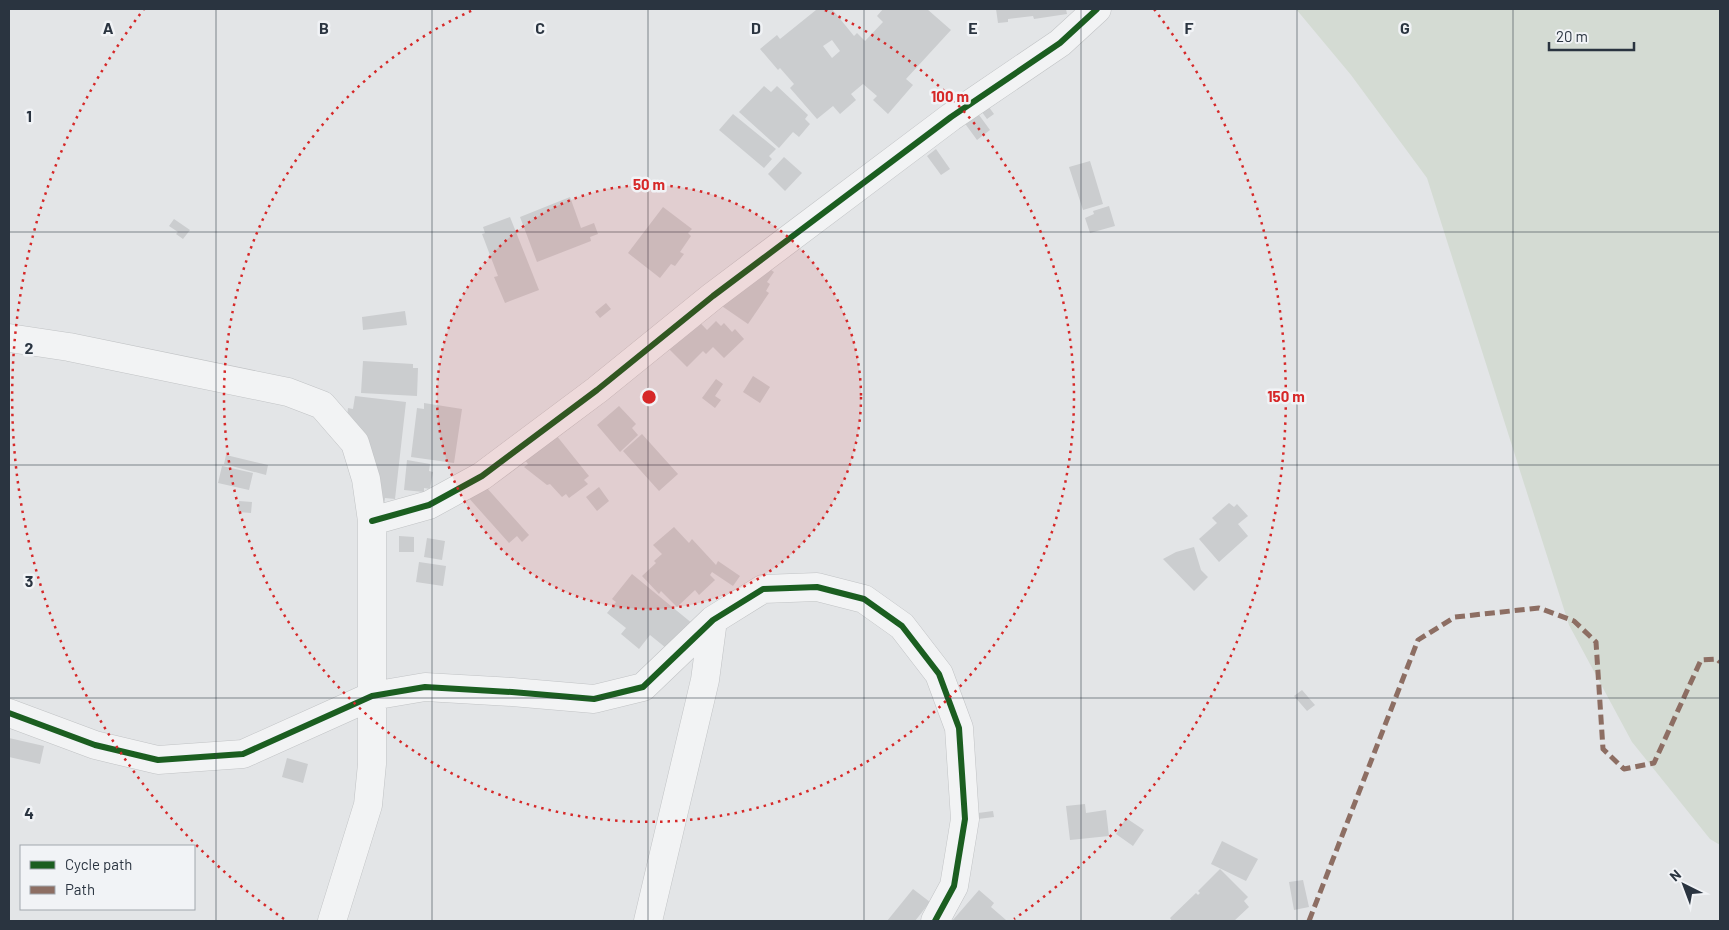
<svg xmlns="http://www.w3.org/2000/svg" width="1729" height="930" viewBox="0 0 1729 930" font-family="Barlow,sans-serif">
  <rect width="100%" height="100%" fill="#e3e5e7"/>
  <path fill="#d4dbd3" d="M1296,9H1720V845L1710,839L1632,742L1569,625L1427,178L1351,75Z"/>
  <path fill="#cbcdcf" fill-rule="evenodd" d="M815,9H832L854,36L857,33L865,41L883,22L877,16L883,9H927L951,30L906,79L913,85L888,114L873,100L877,96L863,84L851,94L856,100L840,114L833,106L817,119L790,88L794,84L780,68L778,70L760,49L777,35L780,39L816,10ZM832,40L840,51L832,58L823,46Z
    M996,9H1066L1067,14L1034,19L1033,16L1008,19V22L998,23Z
    M764,86L771,92L777,86L808,115L805,119L810,124L799,137L793,132L779,148L739,112Z
    M983,99L994,114L987,119L976,104Z
    M971,104L990,130L977,140L958,114Z
    M733,114L776,149L769,156L772,159L764,168L719,130Z
    M936,149L950,169L941,175L927,156Z
    M784,157L802,173L785,191L768,174Z
    M1090,161L1103,204L1083,210L1069,167Z
    M570,197L581,228L594,223L598,234L590,237L591,241L537,262L520,217Z
    M1109,206L1115,226L1090,233L1085,218L1094,214L1093,211Z
    M663,207L692,229L688,233L691,236L680,252L684,254L675,266L671,264L660,278L628,253Z
    M510,217L539,290L505,303L494,277L498,276L482,234L485,233L483,227Z
    M174,219L190,230L183,239L176,234L178,232L169,226Z
    M748,254L774,272L767,282L770,284L766,291L769,293L748,324L716,302Z
    M606,303L611,309L600,318L595,312Z
    M687,309L707,330L716,321L721,326L724,323L732,332L735,329L744,339L724,358L713,347L706,354L703,351L687,367L658,338Z
    M405,311L407,325L363,330L362,317Z
    M363,361L413,364V368H418L417,396L361,393Z
    M753,376L770,387L760,403L743,392Z
    M716,379L723,384L715,396L721,400L715,408L702,398Z
    M355,396L406,402L395,499L385,498L384,506L344,443L348,408L353,409Z
    M424,403L462,409L454,463L411,457L417,408L424,409Z
    M619,406L636,424L632,428L638,435L620,452L597,425Z
    M552,430L589,476L584,480L588,484L569,498L566,494L562,497L550,484L547,485L524,467L528,464L525,460Z
    M642,434L678,474L659,491L623,451Z
    M226,455L268,465L266,475L224,464Z
    M407,460L430,464L429,471L433,472L430,489L424,488V492L404,490Z
    M222,466L253,473L249,490L218,483Z
    M486,487L529,535L522,542L517,536L509,543L467,496Z
    M599,487L609,501L597,511L586,497Z
    M239,501L252,502L251,513L238,512Z
    M1229,503L1234,507L1237,504L1248,516L1238,524L1248,536L1219,562L1199,539L1217,523L1212,518Z
    M674,527L689,543L692,539L716,565L718,561L740,576L733,586L712,572L710,575L715,580L699,595L695,590L677,607L661,591L659,594L642,576L656,563L654,561L662,554L653,545Z
    M399,536L414,537V552H399Z
    M427,538L445,541L442,560L424,557Z
    M1194,547L1201,570L1208,577L1194,591L1163,559L1176,552Z
    M419,562L446,566L443,586L416,582Z
    M632,574L693,624L671,652L650,635L639,649L621,634L626,628L607,613L616,602L612,599Z
    M1302,690L1315,705L1307,711L1294,696Z
    M9,738L44,746L40,764L9,757Z
    M287,758L308,764L303,783L282,777Z
    M1085,804L1086,813L1106,810L1109,836L1070,840L1066,806Z
    M993,811L994,817L978,819V813Z
    M1126,818L1144,830L1133,846L1116,834Z
    M1222,841L1258,859L1246,881L1211,864Z
    M1220,869L1248,897L1244,901L1249,907L1234,921H1172L1170,918L1196,893L1198,895L1200,893L1198,891Z
    M1303,880L1309,907L1294,910L1289,882Z
    M913,889L930,902L915,921H887Z
    M979,890L994,903L991,907L1006,920L1005,921H952Z"/>
  <g fill="none" stroke-linecap="round" stroke-linejoin="round">
    <g stroke="#c1c3c5" stroke-width="29">
      <path id="street" d="M9,338L69,347L288,392L322,405L355,443L366,479L372,521V764L368,805L332,921
        M372,521L429,505L482,476L597,390L713,296L951,117L1060,43L1097,9
        M9,713L95,745L158,760L243,754L372,696L425,687L512,692L594,699L643,687L713,620L763,589L817,587L864,599L902,626L939,674L959,728L965,819L954,886L935,921
        M648,921L705,680L713,620"/>
    </g>
    <use href="#street" stroke="#f2f3f4" stroke-width="28"/>
    <path stroke="#8d6e63" stroke-width="5" stroke-dasharray="10 5" stroke-linecap="butt" d="M1309,921L1418,640L1455,617L1539,608L1574,621L1596,642L1603,749L1624,769L1654,763L1701,660L1717,659L1720,662"/>
    <g stroke="#f1f3f6" stroke-width="9">
      <path id="cycleway" d="M372,521L429,505L482,476L597,390L713,296L951,117L1060,43L1097,9
        M9,713L95,745L158,760L243,754L372,696L425,687L512,692L594,699L643,687L713,620L763,589L817,587L864,599L902,626L939,674L959,728L965,819L954,886L935,921"/>
    </g>
    <use href="#cycleway" stroke="#1b5e20" stroke-width="6"/>
  </g>
  <path fill="none" stroke="#2a3440" stroke-width="1" stroke-opacity="0.55" d="M216,9V921M432,9V921M648,9V921M864,9V921M1081,9V921M1297,9V921M1513,9V921M9,232H1720M9,465H1720M9,698H1720"/>
  <circle cx="649" cy="397" r="212" fill="#d62828" fill-opacity=".12"/>
  <g fill="none" stroke="#d62828" stroke-width="2.5" stroke-dasharray="2.5 5">
    <circle cx="649" cy="397" r="212"/>
    <path d="M825 10A425 425 0 1 1 473 10"/>
    <path d="M284 919A637 637 0 0 1 144 9M1154 9A637 637 0 0 1 1014 919"/>
  </g>
  <g font-size="16" text-anchor="middle" font-weight="bold" fill="#2a3440" stroke="#f1f3f6" stroke-width="5" stroke-linejoin="round" paint-order="stroke">
    <text x="108" y="34">A</text>
    <text x="324" y="34">B</text>
    <text x="540" y="34">C</text>
    <text x="756" y="34">D</text>
    <text x="973" y="34">E</text>
    <text x="1189" y="34">F</text>
    <text x="1405" y="34">G</text>
    <text x="29" y="122">1</text>
    <text x="29" y="354">2</text>
    <text x="29" y="587">3</text>
    <text x="29" y="819">4</text>
  </g>
  <circle cx="649" cy="397" r="8" fill="#d62828" stroke="#f1f3f6" stroke-width="2.5"/>
  <g font-size="15" text-anchor="middle" font-weight="bold" fill="#d62828" stroke="#f1f3f6" stroke-width="5" stroke-linejoin="round" paint-order="stroke">
    <text x="950" y="102">100 m</text>
    <text x="649" y="190">50 m</text>
    <text x="1286" y="402">150 m</text>
  </g>
  <rect width="1729" height="930" fill="none" stroke="#2a3440" stroke-width="20"/>
  <rect x="20" y="845" width="175" height="65" fill="#f1f3f6" stroke="#a1a7ad"/>
  <rect x="30" y="861" width="25" height="8" fill="#1b5e20" stroke="#a1a7ad"/>
  <text x="65" y="870" font-size="15" fill="#2a3440">Cycle path</text>
  <rect x="30" y="886" width="25" height="8" fill="#8d6e63" stroke="#a1a7ad"/>
  <text x="65" y="895" font-size="15" fill="#2a3440">Path</text>
  <g transform="translate(1684 885) rotate(318)" stroke="#f1f3f6" stroke-width="4" paint-order="stroke">
  <path d="M0-4L9 19L0 12L-9 19Z" fill="#2a3440"/>
  <text y="-8" font-size="14" font-weight="bold" text-anchor="middle" fill="#2a3440">N</text>
  </g>
  <path d="M1549 42v8h85v-8" fill="none" stroke="#2a3440" stroke-width="2.5"/>
  <text x="1556" y="42" font-size="15" fill="#2a3440" stroke="#f1f3f6" stroke-width="4" paint-order="stroke">20 m</text>
</svg>
